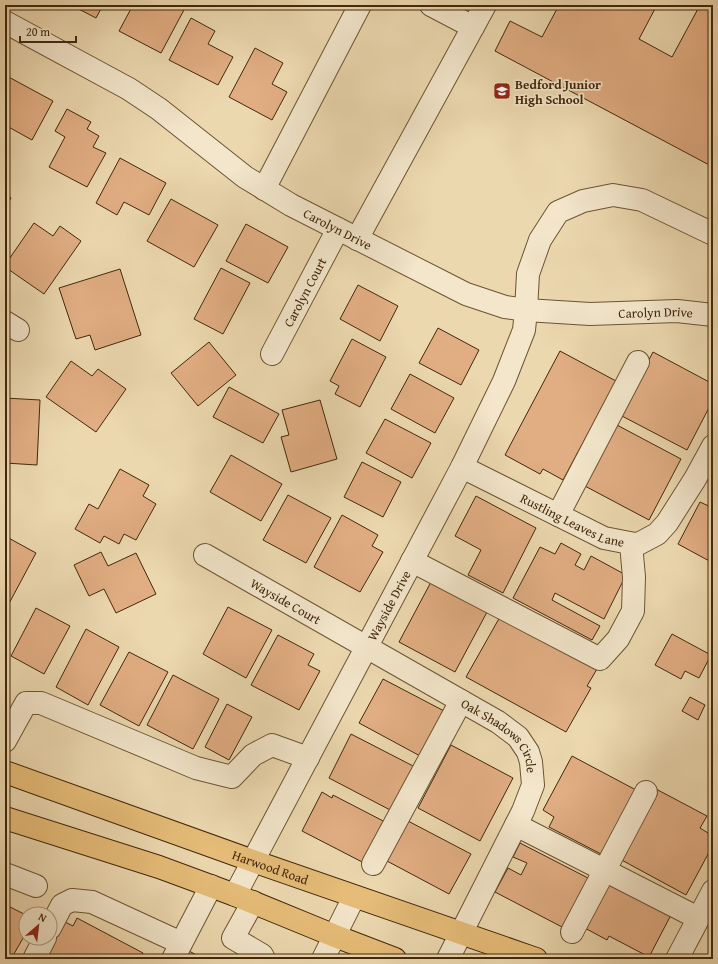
<svg xmlns="http://www.w3.org/2000/svg" width="718" height="964" viewBox="0 0 718 964" font-family="'Gentium Book Plus',serif">
  <rect width="100%" height="100%" fill="#ecd8af"/>
  <filter id="stains"><feTurbulence type="fractalNoise" baseFrequency=".005" numOctaves="4"/><feColorMatrix values="0 0 0 0 .2 0 0 0 0 .09 0 0 0 0 .02 0 0 0 .5 -.17"/></filter>
  <radialGradient id="worn" r=".72"><stop offset=".6" stop-color="#630" stop-opacity="0"/><stop offset="1" stop-color="#630" stop-opacity=".3"/></radialGradient>
  <path fill="#e1ad83" stroke="#42280a" d="M71,5H103L96,18Z
    M133,5H181L185,8L161,53L119,31Z
    M559,5H657L639,39L672,57L700,5H713V167L495,51L510,21L542,37Z
    M191,18L215,31L208,44L233,57L218,85L169,60Z
    M255,48L283,63L272,84L287,92L272,120L229,97Z
    M5,75L53,101L32,140L5,125Z
    M67,109L91,122L87,129L99,136L93,147L106,153L87,187L49,167L65,137L55,131Z
    M120,158L166,183L149,215L124,202L117,215L96,203Z
    M5,194L11,198L5,208Z
    M171,199L218,225L194,267L147,241Z
    M34,223L53,236L60,226L81,241L44,294L5,267V265Z
    M246,224L288,247L268,283L226,261Z
    M221,268L250,283L223,334L194,319Z
    M120,269L141,335L95,350L90,335L76,339L59,288Z
    M358,285L398,306L380,341L340,319Z
    M438,328L479,350L461,385L419,363Z
    M352,339L386,357L360,407L335,394L339,386L330,381Z
    M209,342L236,375L198,406L171,373Z
    M560,351L616,381L563,480L543,469L540,474L505,455Z
    M653,352L713,384V400L687,450L620,415Z
    M71,361L92,376L98,369L126,389L96,432L46,397Z
    M410,374L454,398L435,433L391,409Z
    M229,387L279,414L263,443L213,417Z
    M5,398L40,400L37,465L5,463Z
    M320,400L337,459L291,472L281,437L289,435L282,410Z
    M385,419L431,443L412,478L366,453Z
    M615,424L681,459L649,520L583,485Z
    M231,455L282,484L261,521L210,492Z
    M362,462L401,482L383,517L344,497Z
    M120,469L149,485L143,496L156,504L136,540L124,534L119,544L104,536L100,543L75,529L89,504L98,509Z
    M288,495L331,518L306,563L263,540Z
    M476,496L536,528L503,593L468,575L481,550L455,536Z
    M700,502L713,508V563L678,544Z
    M342,515L378,535L372,546L383,552L360,592L314,567Z
    M5,536L36,553L5,611Z
    M561,543L581,554L575,565L584,570L591,556L626,575L604,619L555,593L552,600L600,626L592,640L513,598L540,547L555,554Z
    M101,552L108,566L136,553L156,594L116,613L104,589L89,596L74,565Z
    M431,582L487,612L455,672L399,642Z
    M228,607L272,630L246,678L203,654Z
    M36,608L70,626L44,674L11,656Z
    M501,615L597,669L587,686L591,688L566,732L466,677Z
    M86,629L119,647L88,705L56,687Z
    M672,634L711,655L699,678L685,671L681,679L655,665Z
    M278,635L314,654L308,665L320,671L299,710L251,685Z
    M129,652L168,672L139,726L100,705Z
    M173,675L219,699L193,749L147,725Z
    M383,679L446,712L422,757L359,723Z
    M690,697L705,705L698,720L682,711Z
    M227,704L252,717L229,760L205,747Z
    M351,734L417,768L394,812L329,778Z
    M451,745L513,778L480,841L418,808Z
    M572,756L636,790L601,854L549,827L554,817L543,810Z
    M656,789L707,816L700,828L713,836V845L686,895L618,858Z
    M322,792L332,798L333,795L389,824L368,865L302,831Z
    M408,821L471,854L449,894L387,861Z
    M520,843L588,878L562,927L495,892L508,868L521,875L527,863L513,857Z
    M608,879L672,913L649,957L609,936L607,940L583,927Z
    M6,905L26,915L19,929L26,933L11,959H5V907Z
    M57,918L73,926L77,918L143,953L140,959H35Z
    M713,932V945L708,942Z
    M189,951L204,959H184Z"/>
  <g fill="none" stroke-linecap="round" stroke-linejoin="round">
    <g stroke="#6c5433" stroke-width="24">
      <g id="minor">
        <path d="M431,5L473,27"/>
        <path id="s1" d="M5,22L129,89L159,109L245,177L291,205L466,294L505,307L526,310L590,314L677,311L713,315"/>
        <path d="M264,189L360,5"/>
        <path d="M357,239L485,5"/>
        <path d="M5,322L18,330"/>
        <path id="s2" d="M272,354L338,229"/>
        <path id="s3" d="M462,467L604,538L635,544L640,543L657,534L667,523L695,479L713,446"/>
        <path d="M558,515L638,362"/>
        <path id="s4" d="M205,555L498,722L518,737L528,752L531,762L533,785L523,811L448,959"/>
        <path d="M412,561L600,659L618,639L633,611L634,577L631,544"/>
        <path d="M5,741L26,703H41L196,768L232,777L253,755L272,745L308,758"/>
        <path d="M516,825L698,918"/>
        <path d="M373,864L461,701"/>
        <path d="M5,874L36,886"/>
        <path id="s5" d="M235,895L462,467L504,381L524,330L526,310L528,274L540,240L558,212L583,201L613,195L642,200L713,234"/>
        <path d="M253,902L233,938L262,955L264,959"/>
        <path d="M50,928L62,905L72,900L92,902L181,943"/>
        <path d="M572,932L646,792"/>
        <path d="M34,959L45,938"/>
        <path d="M173,959L211,886"/>
        <path d="M323,959L354,897"/>
        <path d="M677,959L713,891"/>
      </g>
    </g>
    <g stroke="#42280a" stroke-width="24">
      <g id="major">
        <path id="s6" d="M5,772L253,861L536,959"/>
        <path d="M5,818L159,867L235,895L335,936L395,959"/>
      </g>
    </g>
    <use href="#minor" stroke="#f3e6cb" stroke-width="22"/>
    <use href="#major" stroke="#e6bc78" stroke-width="22"/>
  </g>
  <defs>
    <g id="school-square" transform="scale(0.9)"><rect x="-9" y="-9" width="18" height="18" rx="4" fill="#8f2418" stroke="#f3e6cb"/><path d="M0-5L7-2L0 1L-7-2ZM-4 1L0 2.5L4 1V4Q0 6-4 4Z" fill="#fff"/></g>
  </defs>
  <g fill-rule="evenodd">
    <use href="#school-square" x="502" y="91"/>
  </g>
  <g text-anchor="middle" stroke-width="3.5" stroke-linejoin="round" paint-order="stroke">
    <g font-size="13" font-weight="bold" fill="#42280a" stroke="#f3e6cb" text-anchor="start">
      <text x="515" y="89">Bedford Junior<tspan x="515" dy="15">High School</tspan></text>
    </g>
    <g font-size="13" fill="#42280a" stroke="#f3e6cb">
      <text dy="5" stroke="none"><textPath href="#s1" startOffset="393">Carolyn Drive</textPath></text>
      <text dy="5" stroke="none"><textPath href="#s2" startOffset="70">Carolyn Court</textPath></text>
      <text dy="5" stroke="none"><textPath href="#s1" startOffset="729">Carolyn Drive</textPath></text>
      <text dy="5" stroke="none"><textPath href="#s3" startOffset="123">Rustling Leaves Lane</textPath></text>
      <text dy="5" stroke="none"><textPath href="#s4" startOffset="93">Wayside Court</textPath></text>
      <text dy="5" stroke="none"><textPath href="#s5" startOffset="328">Wayside Drive</textPath></text>
      <text dy="5" stroke="none"><textPath href="#s4" startOffset="349">Oak Shadows Circle</textPath></text>
      <text dy="5" stroke="none"><textPath href="#s6" startOffset="282">Harwood Road</textPath></text>
    </g>
  </g>
  <rect width="718" height="964" fill="none" stroke="#ecd8af" stroke-width="20"/>
  <rect x="6" y="6" width="706" height="952" fill="none" stroke="#42280a" stroke-width="2"/>
  <rect x="10" y="10" width="698" height="944" fill="none" stroke="#42280a"/>
  <g transform="translate(38 926) rotate(28)"><circle r="19" fill="#f3e6cb" stroke="#ac9a7e"/>
  <path d="M0-3L7 15L0 10L-7 15Z" fill="#8f2418"/>
  <text y="-6" font-size="11" font-weight="bold" text-anchor="middle" fill="#42280a">N</text>
  </g>
  <path d="M20 36v6h56v-6" fill="none" stroke="#42280a" stroke-width="2"/>
  <text x="26" y="36" font-size="12" fill="#42280a" stroke="#f3e6cb" stroke-width="3" paint-order="stroke">20 m</text>
  <rect width="100%" height="100%" filter="url(#stains)"/>
  <rect width="100%" height="100%" fill="url(#worn)"/>
</svg>
